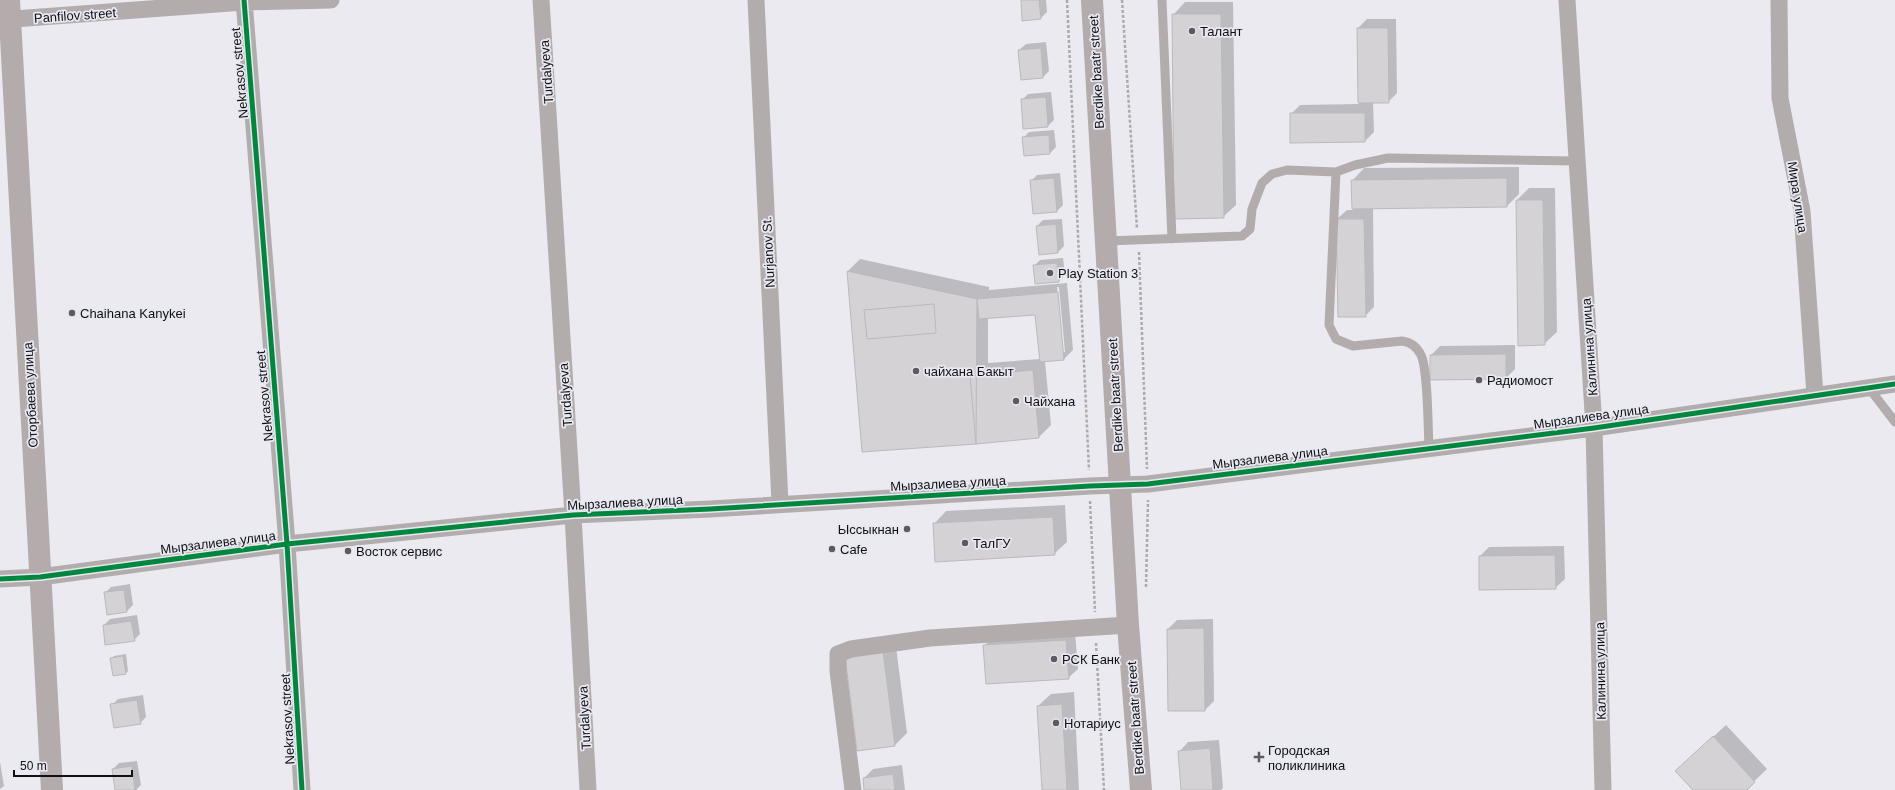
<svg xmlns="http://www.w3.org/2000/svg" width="1895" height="790" viewBox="0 0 1895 790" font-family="Helvetica,sans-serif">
  <rect width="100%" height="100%" fill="#eaeaf0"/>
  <path fill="#0003" fill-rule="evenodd" d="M1022,0H1046L1047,12L1041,18Z
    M1185,2H1233L1236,205L1223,217L1173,15Z
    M1367,19H1396L1397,93L1388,102H1373L1374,132L1365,141L1291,114L1300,105L1359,104L1358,28Z
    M1046,42L1049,71L1043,77L1019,50L1026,44Z
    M1051,92L1054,120L1048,126L1022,100L1028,94Z
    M1054,130L1056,147L1050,153L1023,138L1029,132Z
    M1519,167V194L1507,206L1373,208L1374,307L1365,316L1337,219L1347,210H1353L1352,181L1364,168Z
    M1060,173L1063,205L1057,211L1031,181L1037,175Z
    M1529,188H1555L1557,332L1544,344L1517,200Z
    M1062,219L1064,246L1058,252L1040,254L1037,226L1043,220Z
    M1063,258L1065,275L1059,281L1034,266L1040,260Z
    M860,259L989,287V290L1067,283L1073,350L1064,359L1045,361L1051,425L1039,437L848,271ZM1057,287H1059L1065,352H1063ZM1036,314L1040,359L988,363V318Z
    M1515,345V369L1506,378L1431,379V355L1440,346Z
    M1065,505L1067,542L1054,554L934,524L946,511Z
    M1564,546L1565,579L1555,588L1480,556L1489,547Z
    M130,584L133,605L127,611L105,593L111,587Z
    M137,615L140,634L134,640L104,625L110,619Z
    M1213,619L1214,701L1205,710L1168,629L1177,620Z
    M1075,632L1078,669L1068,678L984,646L994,636Z
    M895,639L907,733L895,745L846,656Z
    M126,654L128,671L126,673L112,658L114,656Z
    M1074,692L1079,790H1043L1038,706L1051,694Z
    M143,695L146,717L140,723L112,705L118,699Z
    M1726,725L1767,769L1745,790H1694L1689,759Z
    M1219,740L1223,788L1221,790H1182L1179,752L1188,742Z
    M137,761L141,785L136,790H116L113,769L119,763Z
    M0,762L4,786L0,789Z
    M902,765L905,790H865L864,778L873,769Z"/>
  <path fill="#d4d2d4" stroke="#bbb9bb" d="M1021,0H1039L1041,19L1022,21Z
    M1172,14H1221L1224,218L1174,219Z
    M1357,28H1388L1389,103H1358Z
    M1041,48L1043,78L1021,80L1018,50Z
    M1046,97L1048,127L1023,129L1021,99Z
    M1290,113H1365V142L1290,143Z
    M1049,135L1050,154L1024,156L1022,137Z
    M1054,178L1057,212L1033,214L1030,180Z
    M1507,178V207L1352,209L1351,180Z
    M1516,200H1543L1545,345L1518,346Z
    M1336,219H1364L1366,317H1338Z
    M1056,224L1058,253L1039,255L1036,226Z
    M1057,263L1059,282L1035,284L1033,265Z
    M847,271L977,299L976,444L862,452Z
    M1058,292L1064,360L1040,362L1035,315L979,319L977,299Z
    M934,304L936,333L867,339L864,310Z
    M1506,354V379L1430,380V355Z
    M1033,370L1039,438L976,444L970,376Z
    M1053,517L1055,555L935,562L933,523Z
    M1555,555L1556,589L1479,590V556Z
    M124,590L127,612L107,615L104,592Z
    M131,621L135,641L105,645L103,625Z
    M1204,628L1205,711H1168L1167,629Z
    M1066,640L1069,679L986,684L983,645Z
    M883,651L895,746L857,751L845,656Z
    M123,656L126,674L113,676L110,658Z
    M137,700L141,724L114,728L110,704Z
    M1062,704L1067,790H1042L1037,706Z
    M1713,736L1755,782L1747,790H1693L1675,771Z
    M1210,748L1213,790H1181L1178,751Z
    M132,766L135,790H115L112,769Z
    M893,774L895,790H864L863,778Z"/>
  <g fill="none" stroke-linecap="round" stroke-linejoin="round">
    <path stroke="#aea9ab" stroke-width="2.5" stroke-dasharray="3 2" stroke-linecap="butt" d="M1067,0L1089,470
      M1122,0L1137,229
      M1139,252L1147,469
      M1090,501L1095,612
      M1146,587L1148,500
      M1096,643L1104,790"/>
    <path stroke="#b3acac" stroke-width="9" d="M1162,0L1172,239
      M1336,172L1329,325L1336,339L1353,346L1402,341C1410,342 1417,347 1421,355C1428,369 1428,429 1429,448
      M1106,241L1242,236L1250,229L1252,209L1262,183L1272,174L1287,170L1336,172L1355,165L1388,158L1577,161
      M1869,388L1895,422"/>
    <path stroke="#b3acac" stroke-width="17" d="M244,0L287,544L302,790
      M541,0L573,515L588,790
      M756,0L780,503
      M1567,0L1594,428L1603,790
      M1779,0L1780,98L1802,211L1815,395
      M0,20L244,2L331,0
      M0,579L40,577L287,544L573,515L710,509L1090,486L1148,484L1594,428L1895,384
      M853,790L838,671V654L851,649L930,638L1128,625"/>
    <path stroke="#b3abac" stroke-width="22" d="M9,0L52,790
      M1092,0L1128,625L1141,790"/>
    <g stroke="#e8e8f2" stroke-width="8">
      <path id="cycleway" d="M244,0L287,544L302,790
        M0,579L40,577L287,544L573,515L710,509L1090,486L1148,484L1594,428L1895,384"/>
    </g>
    <use href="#cycleway" stroke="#00873e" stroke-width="5"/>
  </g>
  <g fill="#5c5c60" stroke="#e8e8f2" stroke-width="1.5">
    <circle cx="1192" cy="31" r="4"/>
    <circle cx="1050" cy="273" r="4"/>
    <circle cx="72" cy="313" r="4"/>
    <circle cx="916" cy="371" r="4"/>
    <circle cx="1479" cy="380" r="4"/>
    <circle cx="1016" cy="401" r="4"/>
    <circle cx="907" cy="529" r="4"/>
    <circle cx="965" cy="543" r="4"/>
    <circle cx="832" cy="549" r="4"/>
    <circle cx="348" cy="551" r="4"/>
    <circle cx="1054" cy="659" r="4"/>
    <circle cx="1056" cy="723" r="4"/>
    <path d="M1257 751h4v4h4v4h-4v4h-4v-4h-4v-4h4z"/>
  </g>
  <g text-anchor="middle" stroke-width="3.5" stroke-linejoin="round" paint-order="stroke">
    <g font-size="13" fill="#101013" stroke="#e8e8f2">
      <text transform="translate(75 15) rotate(-4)" y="5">Panfilov street</text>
      <text transform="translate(546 72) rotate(-94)" y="5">Turdalyeva</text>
      <text transform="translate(1096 72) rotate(-93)" y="5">Berdike baatr street</text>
      <text transform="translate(239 73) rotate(-95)" y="5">Nekrasov street</text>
      <text transform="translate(1798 197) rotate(81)" y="5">Мира улица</text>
      <text transform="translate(768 252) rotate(-93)" y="5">Nurjanov St.</text>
      <text transform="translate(1589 347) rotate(-94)" y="5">Калинина улица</text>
      <text transform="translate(30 395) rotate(-93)" y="5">Оторбаева улица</text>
      <text transform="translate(565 395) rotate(-94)" y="5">Turdalyeva</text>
      <text transform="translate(1115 395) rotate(-93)" y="5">Berdike baatr street</text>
      <text transform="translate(264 396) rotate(-95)" y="5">Nekrasov street</text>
      <text transform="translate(1591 416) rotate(-8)" y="5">Мырзалиева улица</text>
      <text transform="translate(1270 457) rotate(-7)" y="5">Мырзалиева улица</text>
      <text transform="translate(948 483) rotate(-3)" y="5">Мырзалиева улица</text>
      <text transform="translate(625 502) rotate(-3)" y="5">Мырзалиева улица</text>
      <text transform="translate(218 542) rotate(-7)" y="5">Мырзалиева улица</text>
      <text transform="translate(1600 671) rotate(-91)" y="5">Калинина улица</text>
      <text transform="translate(584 718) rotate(-93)" y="5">Turdalyeva</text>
      <text transform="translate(1135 718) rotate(-94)" y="5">Berdike baatr street</text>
      <text transform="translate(287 719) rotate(-93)" y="5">Nekrasov street</text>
    </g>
    <g font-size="13" fill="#101013" stroke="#e8e8f2" text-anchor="start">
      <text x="1200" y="36">Талант</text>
      <text x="1058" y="278">Play Station 3</text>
      <text x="80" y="318">Chaihana Kanykei</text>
      <text x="924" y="376">чайхана Бакыт</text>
      <text x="1487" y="385">Радиомост</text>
      <text x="1024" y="406">Чайхана</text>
      <text x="899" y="534" text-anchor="end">Ыссыкнан</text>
      <text x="973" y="548">ТалГУ</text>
      <text x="840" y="554">Cafe</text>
      <text x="356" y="556">Восток сервис</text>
      <text x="1062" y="664">РСК Банк</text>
      <text x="1064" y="728">Нотариус</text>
      <text x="1268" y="755">Городская<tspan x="1268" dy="15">поликлиника</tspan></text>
    </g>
  </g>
  <path d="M14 770v6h118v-6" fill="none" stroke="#101013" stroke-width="2"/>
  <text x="20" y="770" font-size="12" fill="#101013" stroke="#e8e8f2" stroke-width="3" paint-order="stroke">50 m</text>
</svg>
